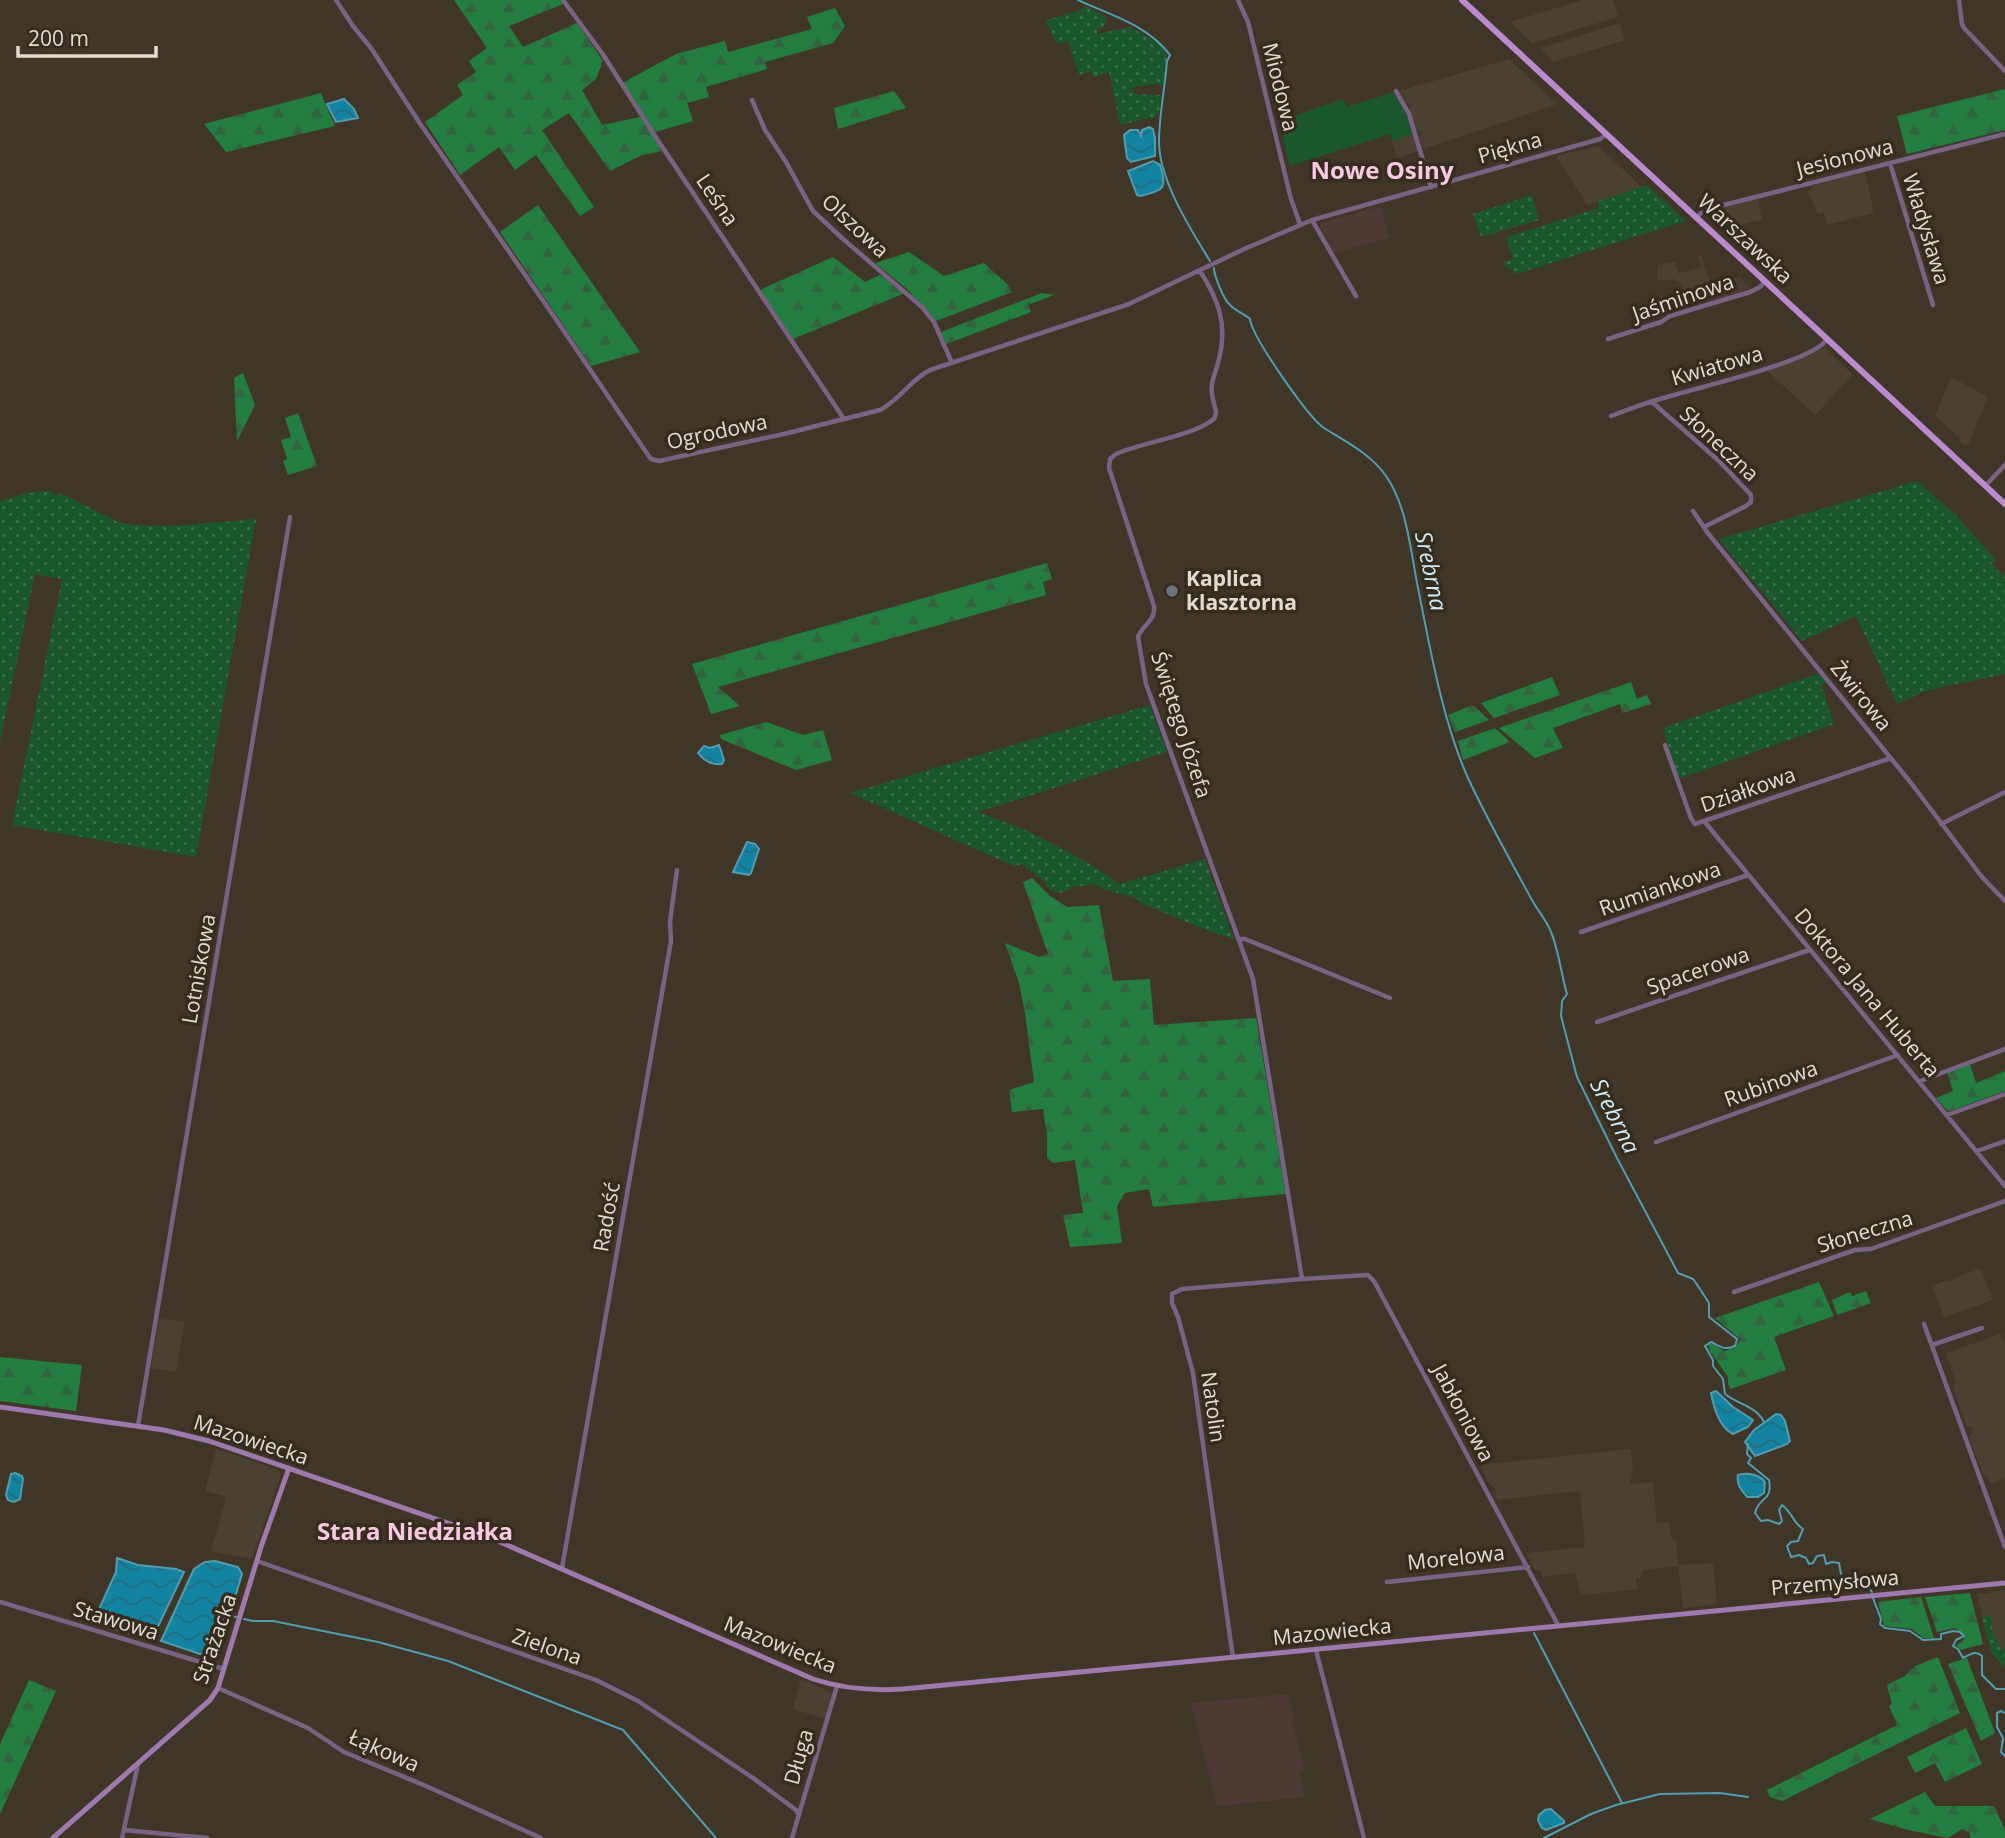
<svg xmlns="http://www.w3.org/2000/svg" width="2005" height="1838" viewBox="0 0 2005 1838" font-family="'Open Sans',sans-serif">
  <defs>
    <pattern id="grass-dots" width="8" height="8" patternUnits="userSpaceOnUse" patternTransform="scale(1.75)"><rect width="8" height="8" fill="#1b572d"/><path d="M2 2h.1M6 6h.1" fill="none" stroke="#3c6f4b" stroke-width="1.8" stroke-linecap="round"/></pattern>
    <pattern id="forest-firs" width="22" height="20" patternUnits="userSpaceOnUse" patternTransform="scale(1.75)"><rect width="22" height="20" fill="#237d40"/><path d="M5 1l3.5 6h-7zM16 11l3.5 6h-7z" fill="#326240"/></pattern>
    <pattern id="water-waves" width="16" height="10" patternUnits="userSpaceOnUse" patternTransform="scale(1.75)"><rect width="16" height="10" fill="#1283a1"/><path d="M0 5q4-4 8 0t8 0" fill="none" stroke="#246c7f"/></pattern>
  </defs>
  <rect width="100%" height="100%" fill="#403628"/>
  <path fill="#4a4130" d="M1582,0H1613L1618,17L1532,43L1511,22Z
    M1620,23L1625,40L1553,62L1540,48Z
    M1509,59L1557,104L1423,149L1419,136L1422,133L1417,130L1409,110L1411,106L1406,103L1399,91Z
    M1413,134L1418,151L1397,158L1392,141Z
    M1598,146L1642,187L1587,205L1556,156Z
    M1865,172L1874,213L1827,225L1824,213L1818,214L1807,191L1812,189V186Z
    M1758,199L1762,220L1728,228L1711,211Z
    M1701,255L1711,286L1685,294L1681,283L1672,279L1663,281L1659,279L1657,280L1658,265L1675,262L1678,273H1680L1701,267L1698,256Z
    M1825,348L1853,375L1815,415L1767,371L1794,362Z
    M1951,377L1988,397L1968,445L1965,446L1958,440L1960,438L1935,416Z
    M1979,1269L1982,1271L1993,1300L1944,1317L1932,1286L1947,1280L1951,1281L1954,1278Z
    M159,1319L185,1321L176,1372L151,1368Z
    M2000,1334L2002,1335L2005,1342V1479L1990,1484L1987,1476H1984L1969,1438L1973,1432L1972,1427L1967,1426L1956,1397L1953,1385L1956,1383L1946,1353Z
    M216,1449L279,1470L281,1474L252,1559L211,1551L226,1497L205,1491Z
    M1630,1449L1633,1468L1630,1484L1653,1482L1657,1523L1669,1522L1672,1540L1676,1539L1678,1565L1710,1563L1713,1565L1717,1602L1714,1605L1683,1608L1678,1566L1644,1570L1641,1574V1578H1636L1637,1589L1581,1595L1575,1573L1542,1577L1541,1571L1535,1570L1526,1553L1585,1547L1580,1491L1498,1500L1493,1492L1495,1489L1488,1482L1480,1465Z
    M2005,1590V1668L1991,1652L1977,1594H1990L1991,1591Z
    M801,1679L832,1693L825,1719L793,1709Z"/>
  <path fill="#4e3a35" d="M1381,206L1389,238L1334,253L1320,226V223Z
    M1740,277L1752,289L1715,300L1711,286Z
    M1288,1694L1294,1718L1291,1719L1305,1770L1299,1772L1305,1797L1217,1806L1191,1703Z"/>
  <path fill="url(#grass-dots)" d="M1086,6L1106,17V24L1097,32V34L1130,27L1161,45L1167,55L1164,84L1137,86L1132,88L1135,94L1161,95L1159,113L1154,117L1120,125L1109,72L1093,77L1091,71L1079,75L1068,41L1056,44L1046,20L1076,12Z
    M1647,185L1686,221L1516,274L1503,263L1513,259L1506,237L1599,208L1598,201Z
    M1532,195L1539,220L1481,237L1473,214Z
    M1917,481L1955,514L1996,560L1991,564L2005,577V674L1928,690L1897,704L1856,616L1802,641L1764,594L1763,590L1761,591L1719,539Z
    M52,491V495L63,494L118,522L134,525L174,526L256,519L196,857L12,825L62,579L35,574L0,742V501L26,493Z
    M1817,674L1821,675L1827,683L1823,684L1822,687L1834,724L1678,779L1663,728Z
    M1150,705L1167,752L978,812L1028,831L1085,861L1120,884L1205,859L1234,939C1202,930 1172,915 1140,903L1138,899L1103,889L1095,884L1075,887L1061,893L1049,889L1044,881L1022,864L1014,866L850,793Z
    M1987,1615L1991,1616L1992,1632L2005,1653V1668L1991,1652L1982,1617Z"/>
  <path fill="url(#forest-firs)" d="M454,0H561L563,4L509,26L523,47L577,23L603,61L596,79L582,90L602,125L640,117L663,151L642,155L610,171L569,113L542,130L594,207L580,216L536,155L515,170L499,147L460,175L425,122L463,95L457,85L476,72L469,61L487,48Z
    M835,8L845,26L833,43L765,62L767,69L706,87L709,97L687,103L693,121L655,132L622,83L676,54L725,41L728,52L812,29L807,17Z
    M2005,89V130L1907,154L1897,116Z
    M894,91L906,108L838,129L834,108Z
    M321,93L335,126L226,152L204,124Z
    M538,205L640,352L591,366L500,232Z
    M909,252L944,276L984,263L1007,284L1012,292L936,321L907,289L875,263Z
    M833,257L865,282L880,275L905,293L793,339L760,290Z
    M1042,293L1054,295L1028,305L1031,312L946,344L941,332Z
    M243,373L255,405L237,441L234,378Z
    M298,413L317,466L288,475L283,461L287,459L281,440L291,437L285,418Z
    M1047,563L1052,579L1043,582L1046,595L718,687L740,706L711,714L692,664Z
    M1552,677L1560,695L1494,718L1481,703Z
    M1631,682L1637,699L1647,695L1651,704L1623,713L1620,704L1553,728L1563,748L1535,758L1499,728Z
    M1473,705L1489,720L1455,732L1448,715Z
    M766,722L803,735L823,730L832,760L796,770L721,739L720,735Z
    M1495,728L1510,742L1463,760L1458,741Z
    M1032,878L1050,896L1067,907L1099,905L1113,981L1150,979L1154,1025L1256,1018L1286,1194L1153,1207L1149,1189L1125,1193L1117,1206L1122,1243L1070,1247L1063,1215L1083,1213L1075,1160L1053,1163L1047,1158V1136L1043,1109L1012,1112L1009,1090L1034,1082L1025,1013L1019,983L1005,943L1039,957L1048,954L1023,882Z
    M1970,1064L1976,1083L2005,1071V1091L1950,1111L1947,1110L1936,1098L1953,1091L1947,1072Z
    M1819,1282L1834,1316L1774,1337L1786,1370L1730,1389L1728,1384V1377L1710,1351L1708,1344H1713L1724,1351L1735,1348L1740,1339L1715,1318Z
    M1866,1291L1871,1303L1837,1315L1832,1300L1850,1292L1852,1296Z
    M0,1357L82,1365L76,1411L0,1401Z
    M1970,1593L1983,1644L1961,1650L1956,1645L1962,1642L1965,1636L1955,1628L1937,1632L1925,1597Z
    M1921,1597L1934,1638H1923L1912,1629L1884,1626L1878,1602Z
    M1938,1657L1960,1713L1782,1801L1770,1797L1767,1790L1897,1725L1889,1706L1892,1704L1887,1685L1905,1676L1915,1666Z
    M1967,1658L1995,1733L1981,1741L1948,1664Z
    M29,1680L56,1691L0,1814V1744Z
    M1966,1728L1982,1764L1945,1782L1935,1763L1915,1773L1907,1757Z
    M1925,1792L1935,1806H1994L2005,1830V1838H1970V1833L1962,1829L1948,1838L1908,1830L1870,1819Z"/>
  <path fill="#1b572d" d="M1394,92L1405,111L1413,134L1392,141L1390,134L1290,166L1279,121L1343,99L1347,107Z"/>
  <path fill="url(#water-waves)" stroke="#509db0" stroke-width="2" d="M344,99L354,109L358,118L336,122L327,104Z
    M1149,127L1153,129L1155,138V156L1131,162L1127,158L1124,135L1130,130H1138L1141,136L1142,130Z
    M1153,161L1160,165C1168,190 1163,190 1140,196L1137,195L1128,171Z
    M719,745L724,760L722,764C712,765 704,761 698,753L704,746L710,748Z
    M747,842L755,844L759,849L751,873L749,875L733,872Z
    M1716,1391L1733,1407L1753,1420L1748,1427L1733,1434C1719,1427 1714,1408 1711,1393Z
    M1776,1414L1781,1415L1785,1421L1790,1441L1787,1444L1755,1456L1745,1442L1754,1430Z
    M15,1473L22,1476L23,1479L20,1499L14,1502L8,1500L6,1495L11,1474Z
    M1742,1474C1750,1473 1760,1475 1765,1482L1764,1493L1758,1497H1747C1742,1490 1736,1485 1738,1475Z
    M117,1558L138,1565L176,1569L184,1572L153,1637L150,1639L103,1626L95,1618L116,1572Z
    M215,1561L238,1567L242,1574L218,1655L212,1658L161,1641L194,1569L205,1562Z
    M1551,1809L1564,1821V1823L1546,1830L1542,1828L1538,1820L1539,1815L1545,1810Z"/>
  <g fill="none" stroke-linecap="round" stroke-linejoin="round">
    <path stroke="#509db0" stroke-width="2" d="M1078,0C1110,15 1148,25 1170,55L1167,61C1165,88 1159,115 1159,142C1159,180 1191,230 1210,261
      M1214,268C1214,276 1224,300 1230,305C1236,311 1244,314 1250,319C1252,337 1308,417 1324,428C1346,442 1371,454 1386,476C1408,507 1411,556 1419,593C1431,653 1443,722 1468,778C1487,819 1510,860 1532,900C1538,911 1547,921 1551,932C1559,951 1561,974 1567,994L1562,1001L1561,1016L1577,1077L1617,1158L1678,1273L1693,1279L1696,1283L1709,1303V1317L1737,1339L1735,1346C1724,1351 1720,1346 1711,1342L1705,1346L1713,1360V1366L1723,1379L1725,1394C1739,1405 1756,1406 1764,1422
      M1748,1444L1747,1454L1751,1458L1748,1463L1769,1480C1773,1502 1759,1496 1755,1513L1761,1521L1768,1520L1779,1524L1782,1521L1779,1510L1782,1505C1792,1512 1793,1523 1803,1529L1798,1541L1791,1542L1787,1546L1791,1557L1799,1555L1806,1558L1809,1564L1813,1563L1817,1556L1824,1555L1826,1564L1832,1562L1839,1563L1842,1580L1870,1589L1872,1592
      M1873,1598L1881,1619L1880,1624L1885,1628L1910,1631L1923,1640L1941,1639V1634L1953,1631L1960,1632L1964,1636L1956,1640L1953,1646L1958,1649L1963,1658C1971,1654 1975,1650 1982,1656V1675L1996,1689H2005
      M229,1616L237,1617
      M244,1619L253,1621H273L378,1642L448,1661L623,1730L716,1838
      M1534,1633L1622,1803
      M2005,1713L2001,1711L1997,1713V1727L2003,1738L2001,1752L2005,1756
      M1544,1838L1591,1814L1616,1805L1660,1794L1720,1793L1748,1797"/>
    <path stroke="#796283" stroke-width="4.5" d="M336,0L353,26L371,48L419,122L553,315L646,452L651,459L659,461L784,434L880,410C900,400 910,380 930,370L1129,304L1242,250L1312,220L1600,139L1607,134
      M563,0L602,53L655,136L844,419
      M1238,0L1248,22L1291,199L1300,224
      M1959,0L1962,24L1964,28L2005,71
      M1396,91L1409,114L1431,187
      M752,100L765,130L786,162L813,211L843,239L922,307L934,322L952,363
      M1890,163L1933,305
      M1696,218L1702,212L1708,209L2005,134
      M1312,220L1356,296
      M1200,271C1218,299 1228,324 1219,359C1212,386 1208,382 1216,412C1215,417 1216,418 1211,421C1191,436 1141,443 1116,454L1110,459L1109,468L1154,606C1156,621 1142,625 1138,637L1146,684L1253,979L1302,1279
      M1608,339L1661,322L1670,316L1750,292L1760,287L1765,281
      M1652,402L1719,461L1751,495V502L1746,506L1704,527
      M1611,416C1629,409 1648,402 1667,397C1695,388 1816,361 1827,339
      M1985,486L2005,465
      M1693,511L1707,532L1911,783L1982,877L2005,901
      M1665,745L1691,818L1695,824L1891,758
      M1704,821L2005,1186
      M1941,824L2005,792
      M1581,932L1748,875
      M1239,939H1245L1390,998
      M1597,1022L1809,950
      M1920,1081L2005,1049
      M1947,1115L2005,1094
      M1656,1142L1898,1055
      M1977,1151L2005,1141
      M1734,1292L1855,1250L1871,1249L2005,1201
      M1924,1324L2005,1547
      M1932,1345L1982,1328
      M138,1426L290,517
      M257,1561L596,1680L638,1701L753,1778L796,1810L799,1815
      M562,1568L671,941L670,921L677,870
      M1387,1582L1528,1567
      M0,1602L224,1669
      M1316,1650L1364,1838
      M1233,1658L1193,1373L1178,1317L1172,1303V1294L1182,1289L1302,1279L1368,1275L1374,1281L1558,1625
      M218,1688L308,1728L344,1752L426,1786L541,1838
      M124,1830L207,1838
      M122,1838L138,1764
      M792,1838L837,1686"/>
    <path stroke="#9d79ad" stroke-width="5" d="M0,1407L164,1430L209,1441L491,1538L813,1679C843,1689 872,1691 903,1689C1271,1656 1638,1618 2005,1583
      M53,1838L210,1700L218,1688L261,1547L289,1468"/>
    <path stroke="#b98acd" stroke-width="6" d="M1462,0L2005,504"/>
  </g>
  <circle fill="#6b7280" stroke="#352c1e" stroke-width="2.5" cx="1172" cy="591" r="7"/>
  <g text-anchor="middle" stroke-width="7" stroke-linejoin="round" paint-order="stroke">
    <g font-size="21" fill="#e2dbd3" stroke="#352c1e">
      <text transform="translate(1280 87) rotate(76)" y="7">Miodowa</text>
      <text transform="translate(1510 148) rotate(-16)" y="7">Piękna</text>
      <text transform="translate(1845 158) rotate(-14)" y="7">Jesionowa</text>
      <text transform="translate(717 200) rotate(56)" y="7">Leśna</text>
      <text transform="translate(855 226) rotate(43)" y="7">Olszowa</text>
      <text transform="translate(1926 229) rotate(73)" y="7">Władysława</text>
      <text transform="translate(1745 239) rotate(43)" y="7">Warszawska</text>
      <text transform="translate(1683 298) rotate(-19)" y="7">Jaśminowa</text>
      <text transform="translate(1717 366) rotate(-16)" y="7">Kwiatowa</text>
      <text transform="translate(717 432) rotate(-12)" y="7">Ogrodowa</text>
      <text transform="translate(1719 444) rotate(43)" y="7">Słoneczna</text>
      <text transform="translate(1861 696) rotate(51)" y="7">Żwirowa</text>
      <text transform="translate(1181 725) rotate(72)" y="7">Świętego Józefa</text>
      <text transform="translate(1748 790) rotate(-19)" y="7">Działkowa</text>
      <text transform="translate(1660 889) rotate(-19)" y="7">Rumiankowa</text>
      <text transform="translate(199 969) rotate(-80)" y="7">Lotniskowa</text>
      <text transform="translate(1698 971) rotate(-19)" y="7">Spacerowa</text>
      <text transform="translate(1867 993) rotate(50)" y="7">Doktora Jana Huberta</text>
      <text transform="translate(1771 1084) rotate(-20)" y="7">Rubinowa</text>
      <text transform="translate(607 1217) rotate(-80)" y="7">Radość</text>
      <text transform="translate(1865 1232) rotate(-17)" y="7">Słoneczna</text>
      <text transform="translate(1213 1407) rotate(82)" y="7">Natolin</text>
      <text transform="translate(1463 1413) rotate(62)" y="7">Jabłoniowa</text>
      <text transform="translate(251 1440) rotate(18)" y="7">Mazowiecka</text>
      <text transform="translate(1456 1558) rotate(-6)" y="7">Morelowa</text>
      <text transform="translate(1835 1583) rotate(-5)" y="7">Przemysłowa</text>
      <text transform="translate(116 1621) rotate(17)" y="7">Stawowa</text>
      <text transform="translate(1332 1632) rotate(-6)" y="7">Mazowiecka</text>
      <text transform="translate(215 1639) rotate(-71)" y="7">Strażacka</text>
      <text transform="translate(780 1645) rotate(22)" y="7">Mazowiecka</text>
      <text transform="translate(547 1647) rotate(19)" y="7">Zielona</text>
      <text transform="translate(384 1751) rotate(24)" y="7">Łąkowa</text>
      <text transform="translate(799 1757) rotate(-74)" y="7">Długa</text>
    </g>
    <g font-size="21" font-weight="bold" fill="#e2dbd3" stroke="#352c1e" text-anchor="start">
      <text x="1186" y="586">Kaplica<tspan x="1186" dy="24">klasztorna</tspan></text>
    </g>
    <g font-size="23" font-style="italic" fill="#cee9f3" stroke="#352c1e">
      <text transform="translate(1431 571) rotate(78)" y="8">Srebrna</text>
      <text transform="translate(1615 1116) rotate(63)" y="8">Srebrna</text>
    </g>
    <g font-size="24" font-weight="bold" fill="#f7cae2" stroke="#352c1e">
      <text x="1382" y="179">Nowe Osiny</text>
      <text x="415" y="1540">Stara Niedziałka</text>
    </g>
  </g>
  <path d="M18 46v10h138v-10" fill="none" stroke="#e2dbd3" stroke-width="3.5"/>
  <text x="28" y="46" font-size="21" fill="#e2dbd3" stroke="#352c1e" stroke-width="5" paint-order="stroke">200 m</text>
</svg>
